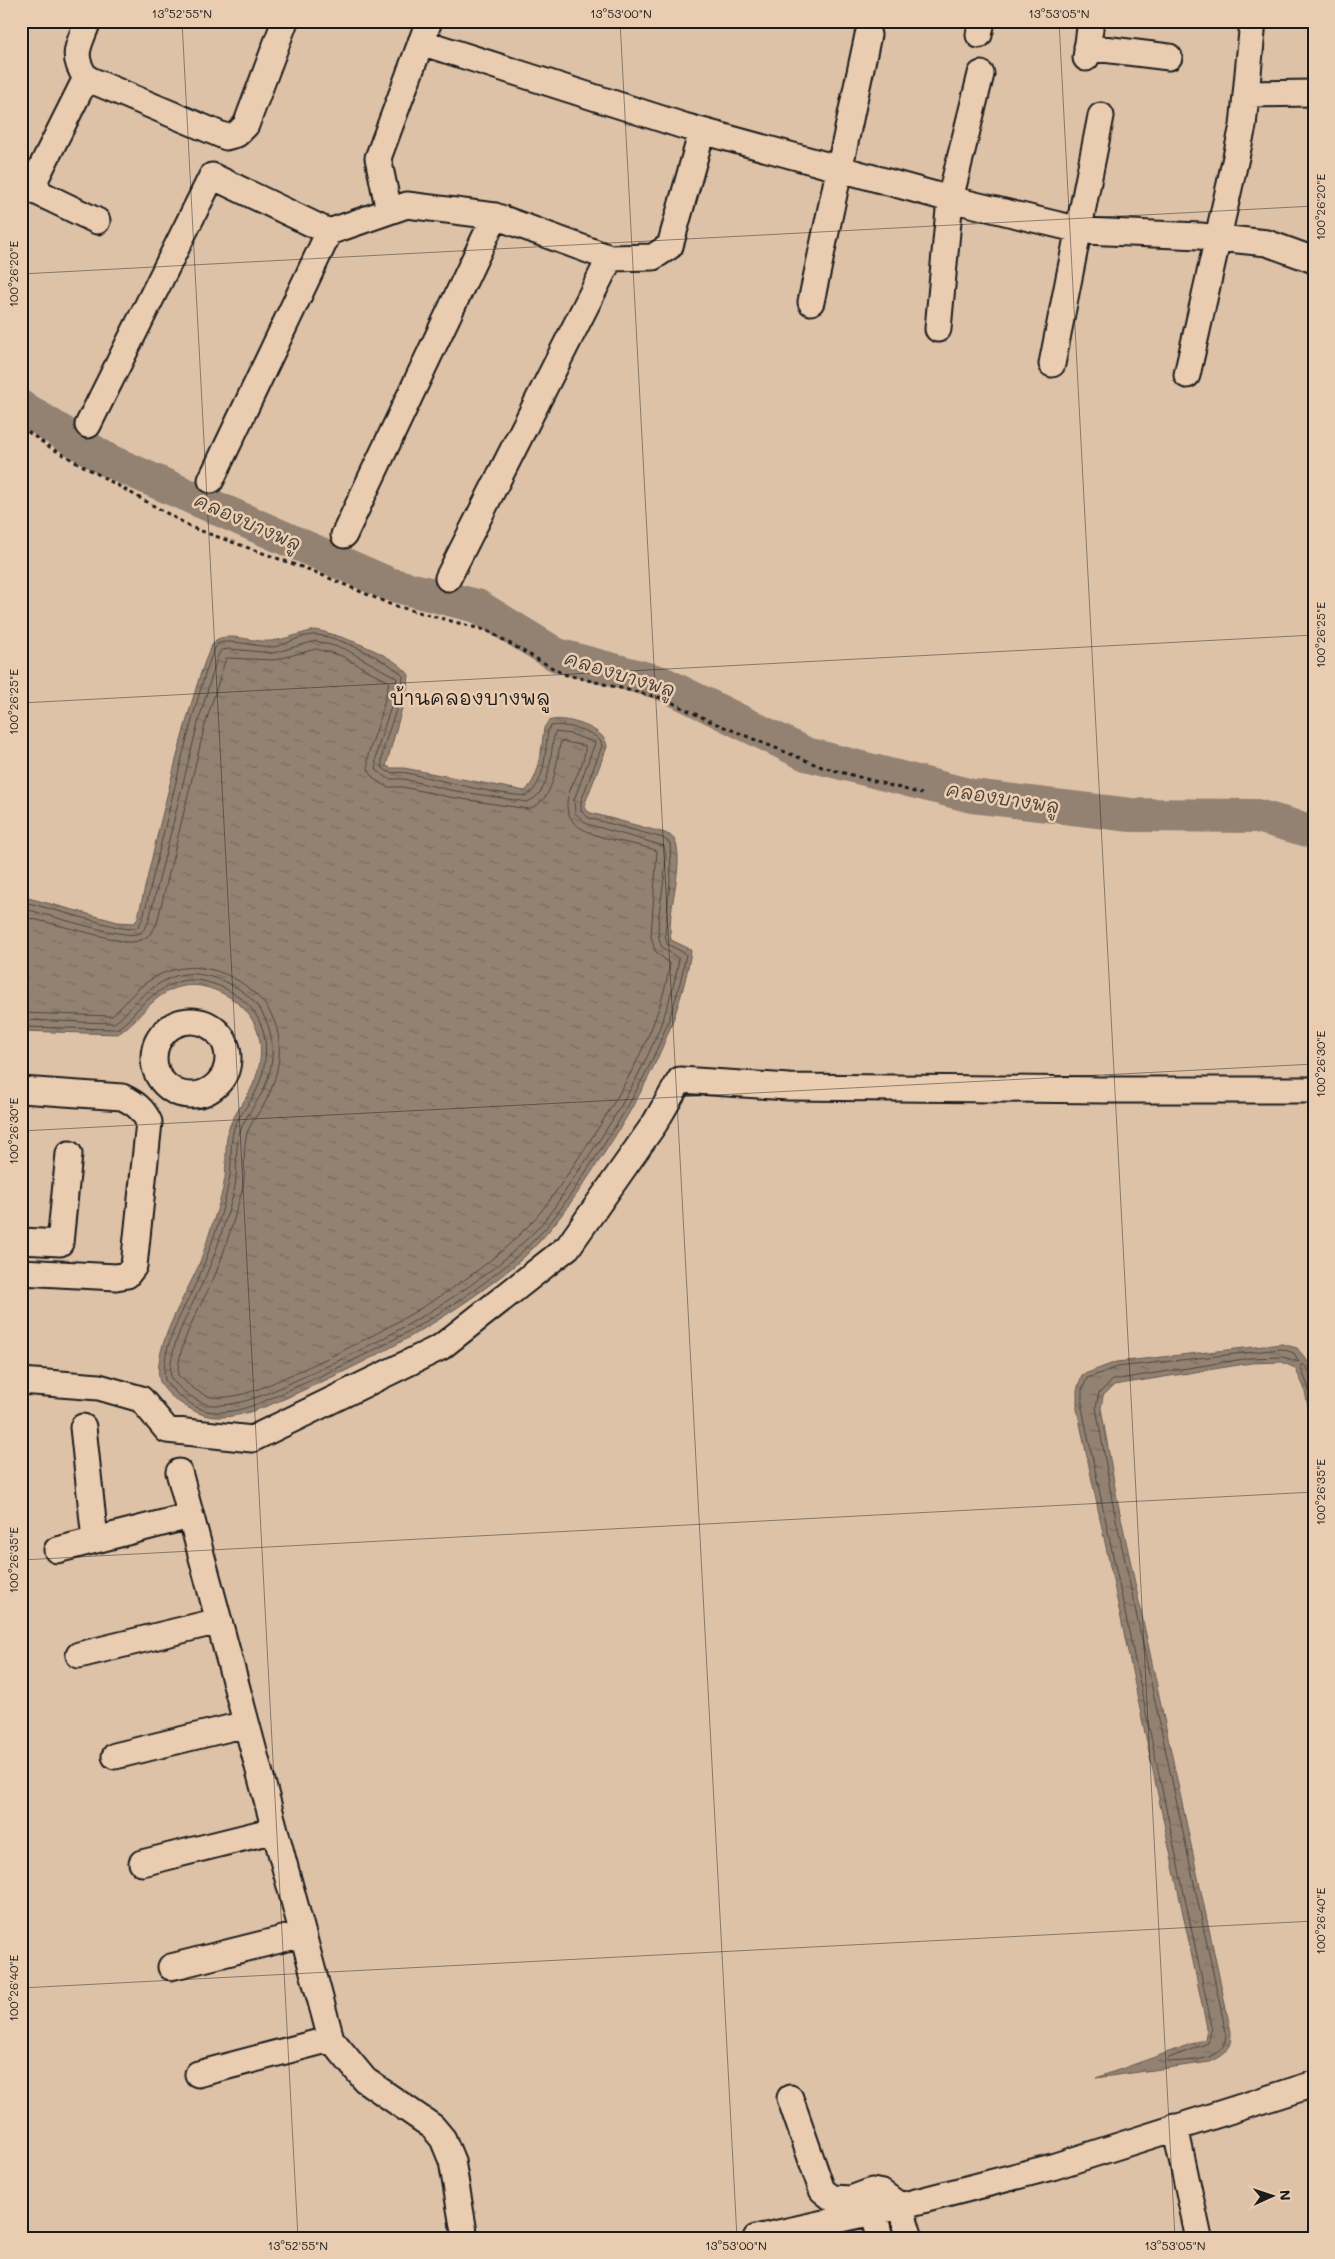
<svg xmlns="http://www.w3.org/2000/svg" width="1335" height="2259" viewBox="0 0 1335 2259" font-family="Mali,'Playpen Sans Thai',sans-serif">
  <defs>
    <pattern id="water-ripples" width="26" height="14" patternUnits="userSpaceOnUse" patternTransform="scale(1.25)"><rect width="26" height="14" fill="#938272"/><path d="M2 4q2-2 4 0t4 0M15 11q2-2 4 0t4 0" fill="none" stroke="#776a5d"/></pattern>
  </defs>
  <rect width="100%" height="100%" fill="#dec2a8"/>
  <filter id="ink" filterUnits="userSpaceOnUse"><feTurbulence type="fractalNoise" baseFrequency=".02" numOctaves="2"/><feDisplacementMap in="SourceGraphic" scale="10" xChannelSelector="R" yChannelSelector="G"/><feConvolveMatrix kernelMatrix="1 2 1 2 8 2 1 2 1" color-interpolation-filters="sRGB"/></filter>
  <g filter="url(#ink)">
    <path fill="url(#water-ripples)" stroke="#635950" d="M316,630C340,635 396,655 409,675L407,690L386,766L391,768H404L525,791C541,776 541,749 544,728C546,724 548,721 552,720C568,717 607,729 607,747L585,803L586,810L591,813L665,833C670,835 674,837 676,843C684,869 666,912 671,940L690,949L691,952C677,1034 637,1105 591,1173C569,1206 546,1239 515,1265C457,1313 386,1353 317,1384C287,1397 236,1425 204,1415C189,1410 162,1394 159,1378C154,1346 185,1296 198,1267C205,1250 209,1233 215,1216C219,1204 223,1191 225,1178C227,1160 224,1142 230,1125C235,1113 244,1102 250,1091C268,1056 264,1020 231,998C216,989 197,982 180,987C153,993 140,1020 118,1034L21,1031V896L118,922L135,923L138,917C147,880 198,653 216,640C226,633 249,640 261,641C279,643 298,633 316,630Z
      M1282,1344L1297,1348L1314,1369V1435L1304,1387L1295,1368L1282,1362L1251,1363L1114,1385L1103,1396L1101,1408L1117,1499L1231,2032C1231,2050 1226,2055 1210,2062L1096,2078L1205,2039L1207,2028L1077,1409V1390L1082,1375L1116,1362Z"/>
    <g fill="none" stroke-linecap="round" stroke-linejoin="round">
      <path stroke="#4c453e" stroke-width="1" d="M21,901L117,927L129,929L138,927L143,918C152,884 203,656 218,644C226,638 260,647 271,647C279,647 288,642 296,639C302,637 309,635 315,635C335,635 391,661 403,676C403,705 379,744 382,767C389,776 397,771 407,773C446,781 486,793 526,796C546,785 545,750 548,730L551,726C563,723 602,732 602,746L581,801V811L589,818L663,838L670,843L671,870L665,934L667,944L686,954C673,1034 632,1104 587,1170C573,1191 558,1215 540,1234C478,1299 380,1350 298,1386C271,1398 237,1417 207,1411C193,1408 172,1392 165,1380C159,1342 192,1299 204,1264C214,1237 224,1209 229,1181C233,1163 229,1145 234,1128C239,1114 251,1103 257,1089C274,1049 267,1009 226,989C211,982 191,976 175,983C165,987 154,994 146,1001C135,1010 129,1022 116,1029L21,1027
        M21,908C43,913 119,938 136,934C143,933 147,926 149,920L198,723L217,658L221,650L229,649L273,653L316,641L345,649L397,678C397,704 370,751 377,771L389,779H404L450,790L527,802C553,793 549,753 555,732L571,734L595,743L574,800L575,813L587,824L664,846C671,873 650,926 662,947L679,959C666,1036 624,1105 580,1169C566,1189 553,1212 536,1230C475,1293 380,1343 301,1378C273,1391 242,1407 211,1405C198,1404 178,1388 171,1378C166,1345 197,1299 209,1268C216,1252 221,1235 226,1218C230,1206 235,1191 236,1178C237,1162 235,1144 241,1129C246,1116 255,1105 262,1093C282,1053 273,1006 232,985C215,977 192,969 173,977C162,981 150,989 141,997C132,1005 125,1016 114,1023L21,1020
        M21,916L125,942C141,943 151,937 157,923L205,725L226,658L274,660L316,649L342,656L389,682L381,716L368,755V769L374,779L387,787H403L449,797L528,809C556,801 555,764 561,741L585,746C587,758 575,778 570,790C551,841 627,838 657,851L651,936L655,951L670,964C658,1036 615,1104 575,1163C561,1184 547,1206 530,1224C471,1287 373,1338 295,1373C270,1384 241,1400 212,1397C201,1396 186,1383 178,1375C178,1340 202,1305 216,1273C223,1256 228,1237 234,1219C237,1206 243,1192 244,1179C245,1164 243,1148 247,1133C252,1119 264,1108 269,1094C287,1053 283,1013 246,986C211,960 167,961 136,991C127,999 121,1009 112,1016L21,1013
        M1282,1349L1294,1353L1299,1362L1283,1357L1250,1358L1113,1380L1099,1393L1096,1407L1112,1500L1226,2033C1227,2062 1192,2060 1169,2062L1167,2060L1169,2058L1208,2043L1212,2027L1082,1408V1390L1087,1378L1118,1367Z
        M1314,1371L1309,1370L1303,1364L1300,1366L1308,1386L1314,1411"/>
      <path stroke="#938272" stroke-width="34" d="M21,407L107,460L389,584L477,606L557,655L662,683L806,754L972,796L1131,815L1257,816L1314,832"/>
      <g stroke="#1c1c1c" stroke-width="29">
        <path id="minor" d="M88,21C79,46 70,54 86,78L226,137L237,134L246,125L285,21
          M979,35L982,21
          M421,42L684,126L950,199L1084,231L1200,236L1267,243L1314,260
          M1087,47L1169,57
          M1086,58L1091,21
          M86,78L35,180L39,193L97,221
          M1248,94L1314,93
          M389,211L378,158L429,21
          M811,302L868,35
          M938,329L950,199L981,74
          M1052,364L1101,116
          M1187,375L1243,126L1253,21
          M88,425L212,176L329,232L407,205L495,216L610,258L653,257L670,246L702,131
          M211,480L329,232
          M344,535L495,216
          M448,578L610,258
          M154 1058a37 37 0 1 1 74 0a37 37 0 1 1-74 0Z
          M21,1090L122,1097C135,1103 143,1109 149,1122L134,1266L127,1275L116,1277L21,1272
          M21,1241L60,1243L69,1154
          M21,1381L99,1387L141,1399L167,1430L252,1439L441,1347L568,1247L655,1123L680,1080L789,1087L1105,1090H1314
          M83,1427L95,1540
          M179,1472L331,2039L365,2080L433,2127L443,2139L452,2161L465,2238
          M57,1550L190,1516
          M79,1655L219,1621
          M115,1756L246,1724
          M142,1863L275,1830
          M171,1967L303,1934
          M198,2074L331,2039
          M790,2098L822,2190L832,2198L851,2199L872,2191L882,2193L900,2206L910,2238
          M1175,2127L1199,2238
          M874,2212L880,2238
          M756,2238L900,2206L1052,2167L1314,2084"/>
      </g>
      <path stroke="#1c1c1c" stroke-width="3" stroke-dasharray="4 4" stroke-linecap="butt" d="M21,427L48,446L193,528L310,570L392,605L488,631L563,674L665,699L712,722L822,767L922,794"/>
      <use href="#minor" stroke="#eacdb1" stroke-width="25"/>
    </g>
  </g>
  <path fill="none" stroke="#1c1c1c" stroke-width="1" stroke-opacity="0.45" d="M182,21L298,2238M620,21L737,2238M1059,21L1175,2238M21,274L1314,206M21,703L1314,635M21,1131L1314,1064M21,1560L1314,1492M21,1988L1314,1921"/>
  <g text-anchor="middle" stroke-width="5" stroke-linejoin="round" paint-order="stroke">
    <g font-size="19" font-style="italic" fill="#46403a" stroke="#eacdb1">
      <text transform="translate(248 522) rotate(24)" y="7">คลองบางพลู</text>
      <text transform="translate(620 674) rotate(17)" y="7">คลองบางพลู</text>
      <text transform="translate(1003 798) rotate(9)" y="7">คลองบางพลู</text>
    </g>
    <g font-size="20" fill="#1c1c1c" stroke="#eacdb1">
      <text x="470" y="705">บ้านคลองบางพลู</text>
    </g>
  </g>
  <rect width="1335" height="2259" fill="none" stroke="#eacdb1" stroke-width="55"/>
  <g transform="translate(1272 2196) rotate(87)" stroke="#eacdb1" stroke-width="4" paint-order="stroke">
  <path d="M0-4L9 19L0 12L-9 19Z" fill="#1c1c1c"/>
  <text y="-8" font-size="14" font-weight="bold" text-anchor="middle" fill="#1c1c1c">N</text>
  </g>
  <rect x="28" y="28" width="1280" height="2204" fill="none" stroke="#1c1c1c" stroke-width="2"/>
  <g font-size="12" text-anchor="middle" fill="#1c1c1c">
    <text x="182" y="18">13°52'55"N</text>
    <text x="621" y="18">13°53'00"N</text>
    <text x="1059" y="18">13°53'05"N</text>
    <text transform="translate(1321 207) rotate(-90)" y="4">100°26'20"E</text>
    <text transform="translate(14 274) rotate(-90)" y="4">100°26'20"E</text>
    <text transform="translate(1321 635) rotate(-90)" y="4">100°26'25"E</text>
    <text transform="translate(14 702) rotate(-90)" y="4">100°26'25"E</text>
    <text transform="translate(1321 1064) rotate(-90)" y="4">100°26'30"E</text>
    <text transform="translate(14 1131) rotate(-90)" y="4">100°26'30"E</text>
    <text transform="translate(1321 1492) rotate(-90)" y="4">100°26'35"E</text>
    <text transform="translate(14 1560) rotate(-90)" y="4">100°26'35"E</text>
    <text transform="translate(1321 1921) rotate(-90)" y="4">100°26'40"E</text>
    <text transform="translate(14 1988) rotate(-90)" y="4">100°26'40"E</text>
    <text x="298" y="2250">13°52'55"N</text>
    <text x="736" y="2250">13°53'00"N</text>
    <text x="1175" y="2250">13°53'05"N</text>
  </g>
</svg>
